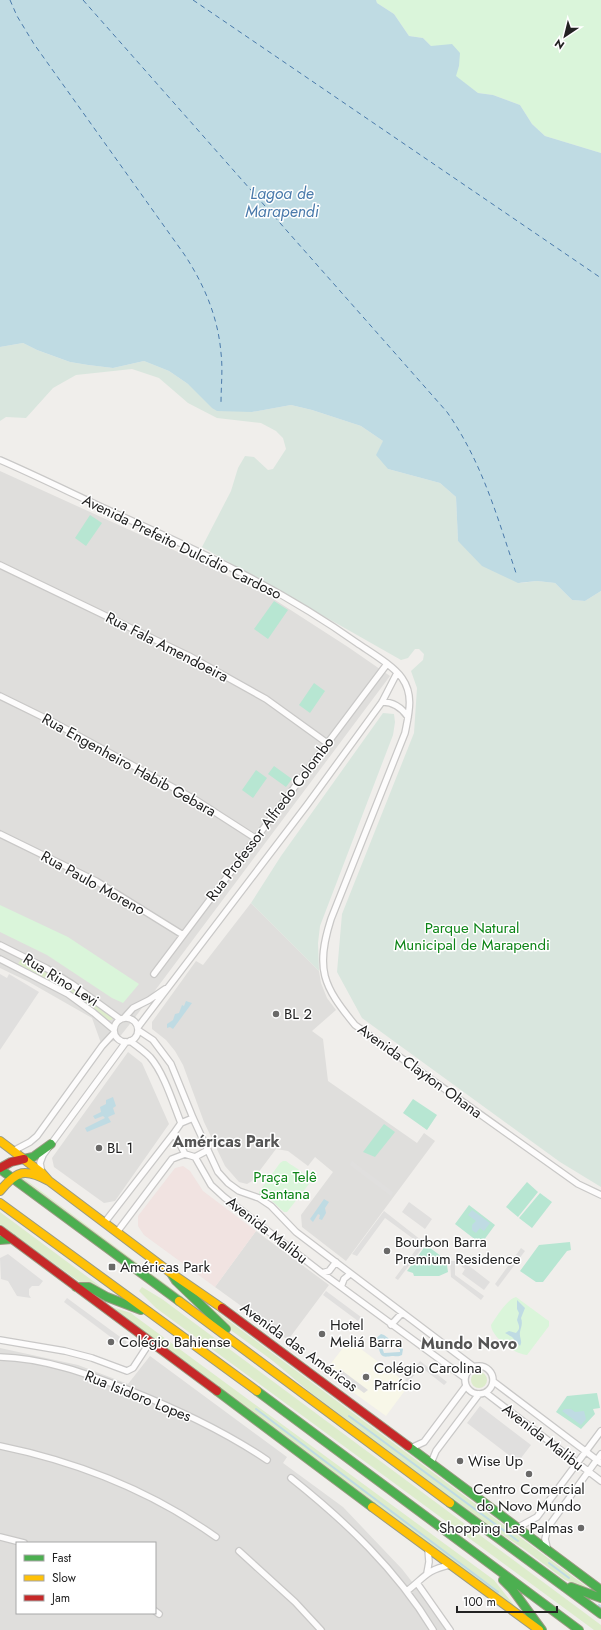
<svg xmlns="http://www.w3.org/2000/svg" width="601" height="1630" viewBox="0 0 601 1630" font-family="Jost,sans-serif">
  <rect width="100%" height="100%" fill="#f0eeeb"/>
  <path fill="#dfdedc" fill-rule="evenodd" d="M0,471L200,562L272,598L348,647L390,676L133,1020L118,1039L102,1046L92,1018L29,982L0,968Z
    M251,903L319,971L321,983L327,998L336,1010L312,1031L323,1039L328,1081L417,1143L424,1133L435,1141L346,1261L302,1227L301,1215L333,1172L315,1157L308,1166L288,1151L276,1149L252,1181L247,1184L239,1182L225,1166L204,1122L183,1065L175,1051L166,1040L152,1029V1022L196,961L203,965Z
    M128,1052L142,1063L169,1124L115,1201L104,1203L54,1167L52,1158Z
    M256,1231L329,1285L288,1340L215,1287Z
    M0,1348L78,1365L128,1384L150,1356L287,1457L283,1463L343,1507L402,1569L423,1596L446,1630H0ZM17,1543H155V1613H17Z"/>
  <path fill="#f1e3e1" d="M183,1166L190,1171L203,1191L256,1231L215,1287L144,1235L138,1226V1216L175,1168Z"/>
  <path fill="#f8f7e8" d="M349,1340L409,1385L386,1416L329,1375V1366Z"/>
  <path fill="#ddeccb" d="M22,957L71,986L67,992L18,964Z
    M73,987L113,1016L112,1020H107L69,994Z
    M22,1177L190,1302L200,1317L19,1179Z
    M0,1212L124,1304L101,1297L0,1225Z
    M142,1287L162,1299L601,1625V1630H594L156,1308L139,1291Z
    M105,1305L131,1313L136,1317L494,1580L521,1614Z
    M213,1309L591,1590L565,1580L524,1549L483,1522L311,1393L273,1361L232,1331Z
    M471 1380a8 8 0 1 1 16 0a8 8 0 1 1-16 0Z"/>
  <path fill="#d9e6de" d="M23,343L37,350L70,362L88,365L113,368L144,361L169,371L188,384L252,412L291,405L312,410L361,426L383,441L388,469L440,483L456,497L458,541L521,583L537,581L555,583L572,600L585,601L601,591V1187L560,1162L362,1018L337,972L342,914L414,733L417,688L411,671L423,660L424,654L419,649H415L408,658L401,660L202,547L231,491L238,468L245,456L254,457L268,470L273,469L286,449L283,438L276,431L261,423L217,418L188,403L159,378L132,369L76,375L53,388L26,418L6,417L0,421V347Z
    M383,713L394,714L395,722L393,735L320,926L318,943L319,971L251,903L281,856Z"/>
  <path fill="#daf5da" d="M376,0H601V153L545,136L532,124L520,105L493,95L478,93L455,76L459,66L431,46L423,38L409,36L394,14L377,3Z
    M0,905L68,937L139,984L123,1003L112,998L47,955L0,932Z
    M283,1161H286C293,1167 310,1174 309,1184L287,1212H284L271,1200L259,1194V1192L280,1163Z
    M516,1297L546,1319L549,1321V1326L527,1355C516,1355 491,1337 491,1325C496,1318 507,1299 516,1297Z"/>
  <path fill="#b7e6d2" d="M90,515L102,523L86,546L75,538Z
    M274,601L288,610L268,639L254,629Z
    M314,683L325,691L310,713L299,705Z
    M274,766L292,779L286,787L268,774Z
    M256,770L267,778L253,798L242,790Z
    M413,1099L437,1115L427,1130L403,1113Z
    M384,1124L395,1132L375,1157L363,1152Z
    M527,1182L538,1192L518,1217L506,1207Z
    M540,1193L552,1202L532,1228L519,1218Z
    M469,1205L495,1225L481,1244L455,1224Z
    M570,1242L571,1250L567,1251L543,1282H536L520,1271L539,1245Z
    M426,1245L441,1256L446,1258L448,1272L439,1276H414L413,1273L407,1271Z
    M597,1393L600,1408L593,1409L595,1414L581,1429L556,1412L567,1396Z"/>
  <path fill="#e0dfde" d="M0,974L7,978L9,974L39,992L0,1050Z
    M352,1161L393,1192L391,1196L350,1165Z
    M409,1202L432,1219L425,1229L402,1212Z
    M384,1211L421,1240L419,1243L385,1218L357,1256L352,1254Z
    M420,1244L423,1247L398,1280L395,1278Z
    M521,1248L525,1251L498,1287L495,1284Z
    M8,1254L43,1281L39,1286H32L29,1289V1295L31,1298L17,1296L8,1281L1,1279L0,1258Z
    M450,1261H455V1275L484,1296L481,1300L451,1277Z
    M464,1262L490,1282L484,1290L462,1274L465,1269L461,1266Z
    M326,1291L361,1317L358,1321L323,1295Z
    M67,1298L127,1342L124,1347L64,1302Z
    M420,1361L447,1382L444,1385L421,1367L408,1383L405,1380Z
    M340,1369L368,1390L364,1393L337,1373Z
    M480,1406L531,1445L518,1462L467,1423Z"/>
  <path fill="#bfdbe3" fill-rule="evenodd" d="M0,0H376L377,3L394,14L409,36L423,38L431,46L452,44L460,53L459,66L456,76L478,93L493,95L520,105L532,124L545,136L601,153V591L585,601L572,600L555,583L537,581L518,583L482,566L458,541L456,497L440,483L388,469L376,455L383,441L361,426L312,410L291,405L252,412L217,411L212,408L188,384L169,371L144,361L113,368L88,365L70,362L37,350L23,343L0,347Z
    M186,1001L192,1003L173,1029L170,1027L167,1028V1024L173,1020L175,1014L179,1013L182,1005L184,1006Z
    M113,1097L116,1106L113,1108L115,1114L108,1117L111,1122L87,1132L85,1128L105,1118L103,1116L95,1119L93,1116L101,1112L100,1107L106,1104V1100Z
    M324,1199L329,1202L325,1208L326,1213L322,1220L319,1219L320,1215L318,1214L313,1222L310,1219Z
    M472,1210L490,1223L484,1231L480,1228L476,1233L472,1230V1225L476,1221L468,1215Z
    M517,1300L525,1308L521,1318C523,1324 521,1327 520,1332C519,1338 523,1341 520,1346L512,1337L505,1333L509,1331L516,1333C521,1328 519,1326 517,1320L519,1313L517,1309Z
    M381,1334L384,1335L403,1349L402,1355C398,1357 397,1356 392,1356C384,1357 381,1358 379,1349L375,1347L373,1341ZM383,1338L400,1350V1352L384,1353L380,1341Z
    M565,1409H571L575,1412L584,1411L586,1419L581,1425L562,1411Z"/>
  <g fill="none" stroke-linecap="round" stroke-linejoin="round">
    <path stroke="#bfdbe3" stroke-width="2" d="M256,1409L498,1592
      M349,1416L518,1541
      M549,1563L569,1578
      M599,1605L601,1607"/>
    <path stroke="#4a7aab" stroke-width="1" stroke-dasharray="5 4" stroke-linecap="butt" d="M10,0L17,16L34,44L184,254C204,284 218,317 221,353C223,370 221,386 221,403
      M83,0L447,412C482,462 497,516 516,573
      M193,0L601,278"/>
    <g stroke="#c9c8c7" stroke-width="8">
      <path id="street" d="M0,460C37,476 73,494 110,511C195,549 280,588 357,643C370,652 393,665 402,678C414,695 409,713 405,733L331,919C315,969 323,986 355,1025L578,1184L601,1195
        M0,565L189,656L266,699L327,743
        M0,696L51,721L196,800L255,838
        M382,702C394,702 402,708 408,717
        M0,834L96,881L183,935
        M0,945L46,968L72,984L120,1019
        M0,959L68,994L94,1013L113,1029
        M154,974L387,664
        M114 1030a12 12 0 1 1 24 0a12 12 0 1 1-24 0Z
        M124,1018L133,1008L149,1000L165,989
        M138,1027L307,805L382,702L397,673
        M138,1030L153,1040L171,1064L193,1118L218,1172L228,1183L239,1191L259,1198L271,1206L296,1232L474,1367
        M130,1041C137,1046 144,1051 150,1057C164,1073 173,1103 181,1123
        M181,1123L174,1133L185,1154L195,1157L211,1185L224,1197L322,1273L465,1378
        M181,1123L193,1118
        M13,1151L30,1142L37,1136L102,1046L114,1033
        M195,1157L208,1150
        M42,1173L40,1163L43,1155L126,1042
        M105,1222L174,1133
        M117,1232L172,1159L185,1154
        M322,1273L329,1271L336,1262
        M341,1287L344,1279L350,1274
        M391,1325L402,1313
        M0,1340L65,1351L92,1358L127,1371L133,1368L150,1342
        M0,1357C44,1358 88,1374 129,1390C177,1409 224,1431 267,1460
        M465 1380a14 14 0 1 1 28 0a14 14 0 1 1-28 0Z
        M494,1382L601,1463
        M486,1393L601,1481
        M0,1446C78,1462 151,1491 216,1537
        M411,1448L424,1442L466,1386
        M431,1463L436,1451L479,1394
        M291,1478C345,1521 397,1570 433,1630
        M517,1528L537,1517L601,1431
        M0,1537L24,1543
        M239,1551L295,1602L321,1630
        M548,1551L545,1539L548,1527L601,1454
        M427,1573L429,1562L428,1549
        M417,1583L450,1630
        M407,1591C425,1577 426,1570 450,1565
        M155,1611L159,1614"/>
    </g>
    <g stroke="#999a82" stroke-width="10">
      <path id="fast" d="M24,1159L33,1157L51,1144
        M0,1169L179,1301
        M0,1240L12,1239
        M171,1273L176,1281L226,1329
        M76,1287H89L107,1297L141,1310
        M217,1391L372,1507
        M257,1391L579,1630
        M408,1446L601,1590
        M450,1503L601,1614
        M503,1580L512,1589L542,1630
        M571,1587L601,1598"/>
    </g>
    <g stroke="#999a82" stroke-width="10">
      <path id="slow" d="M0,1141L42,1173L49,1181L171,1273L222,1308
        M0,1191C17,1170 25,1168 49,1181
        M0,1203L257,1391
        M179,1301L450,1503
        M372,1507L539,1630"/>
    </g>
    <g stroke="#999a82" stroke-width="10">
      <path id="jam" d="M0,1168L11,1162L24,1159
        M0,1230L217,1391
        M222,1308L408,1446"/>
    </g>
    <use href="#street" stroke="#fdfcfc" stroke-width="5.5"/>
    <use href="#fast" stroke="#4caf50" stroke-width="8"/>
    <use href="#slow" stroke="#ffc107" stroke-width="8"/>
    <use href="#jam" stroke="#c62828" stroke-width="8"/>
  </g>
  <g fill="#6a6968" stroke="#fff" stroke-width="1.5">
    <circle cx="276" cy="1014" r="4"/>
    <circle cx="99" cy="1148" r="4"/>
    <circle cx="387" cy="1251" r="4"/>
    <rect x="108" y="1263" width="8" height="8" rx="2"/>
    <circle cx="322" cy="1334" r="4"/>
    <circle cx="111" cy="1342" r="4"/>
    <circle cx="366" cy="1377" r="4"/>
    <circle cx="460" cy="1461" r="4"/>
    <circle cx="529" cy="1474" r="4"/>
    <circle cx="581" cy="1528" r="4"/>
  </g>
  <g text-anchor="middle" stroke-width="3" stroke-linejoin="round" paint-order="stroke">
    <g font-size="15" fill="#222" stroke="#fff">
      <text transform="translate(182 547) rotate(26)" y="5">Avenida Prefeito Dulcídio Cardoso</text>
      <text transform="translate(167 647) rotate(27)" y="5">Rua Fala Amendoeira</text>
      <text transform="translate(129 765) rotate(29)" y="5">Rua Engenheiro Habib Gebara</text>
      <text transform="translate(270 819) rotate(-53)" y="5">Rua Professor Alfredo Colombo</text>
      <text transform="translate(93 883) rotate(29)" y="5">Rua Paulo Moreno</text>
      <text transform="translate(61 980) rotate(32)" y="5">Rua Rino Levi</text>
      <text transform="translate(420 1071) rotate(36)" y="5">Avenida Clayton Ohana</text>
      <text transform="translate(267 1230) rotate(38)" y="5">Avenida Malibu</text>
      <text transform="translate(299 1347) rotate(36)" y="5">Avenida das Américas</text>
      <text transform="translate(138 1396) rotate(22)" y="5">Rua Isidoro Lopes</text>
      <text transform="translate(543 1437) rotate(38)" y="5">Avenida Malibu</text>
    </g>
    <g font-size="15" fill="#0c8416" stroke="#fff">
      <text x="472" y="933">Parque Natural<tspan x="472" dy="17">Municipal de Marapendi</tspan></text>
      <text x="285" y="1182">Praça Telê<tspan x="285" dy="17">Santana</tspan></text>
    </g>
    <g font-size="15" fill="#222" stroke="#fff" text-anchor="start">
      <text x="284" y="1019">BL 2</text>
      <text x="107" y="1153">BL 1</text>
      <text x="395" y="1247">Bourbon Barra<tspan x="395" dy="17">Premium Residence</tspan></text>
      <text x="120" y="1272">Américas Park</text>
      <text x="330" y="1330">Hotel<tspan x="330" dy="17">Meliá Barra</tspan></text>
      <text x="119" y="1347">Colégio Bahiense</text>
      <text x="374" y="1373">Colégio Carolina<tspan x="374" dy="17">Patrício</tspan></text>
      <text x="468" y="1466">Wise Up</text>
      <text x="529" y="1494" text-anchor="middle">Centro Comercial<tspan x="529" dy="17">do Novo Mundo</tspan></text>
      <text x="573" y="1533" text-anchor="end">Shopping Las Palmas</text>
    </g>
    <g font-size="16" font-style="italic" fill="#4a7aab" stroke="#fff">
      <text x="282" y="199">Lagoa de<tspan x="282" dy="18">Marapendi</tspan></text>
    </g>
    <g font-size="16" font-weight="bold" fill="#555" stroke="#fff">
      <text x="226" y="1147">Américas Park</text>
      <text x="469" y="1349">Mundo Novo</text>
    </g>
  </g>
  <rect x="16" y="1542" width="140" height="72" fill="#ffffff" stroke="#a7a7a7"/>
  <rect x="24" y="1555" width="20" height="6" fill="#4caf50" stroke="#a7a7a7"/>
  <text x="52" y="1562" font-size="12" fill="#222222">Fast</text>
  <rect x="24" y="1575" width="20" height="6" fill="#ffc107" stroke="#a7a7a7"/>
  <text x="52" y="1582" font-size="12" fill="#222222">Slow</text>
  <rect x="24" y="1595" width="20" height="6" fill="#c62828" stroke="#a7a7a7"/>
  <text x="52" y="1602" font-size="12" fill="#222222">Jam</text>
  <g transform="translate(565 36) rotate(215)" stroke="#ffffff" stroke-width="3" paint-order="stroke">
  <path d="M0-3L7 15L0 10L-7 15Z" fill="#222222"/>
  <text y="-6" font-size="11" font-weight="bold" text-anchor="middle" fill="#222222">N</text>
  </g>
  <path d="M457 1606v6h100v-6" fill="none" stroke="#222222" stroke-width="2"/>
  <text x="463" y="1606" font-size="12" fill="#222222" stroke="#ffffff" stroke-width="3" paint-order="stroke">100 m</text>
</svg>
